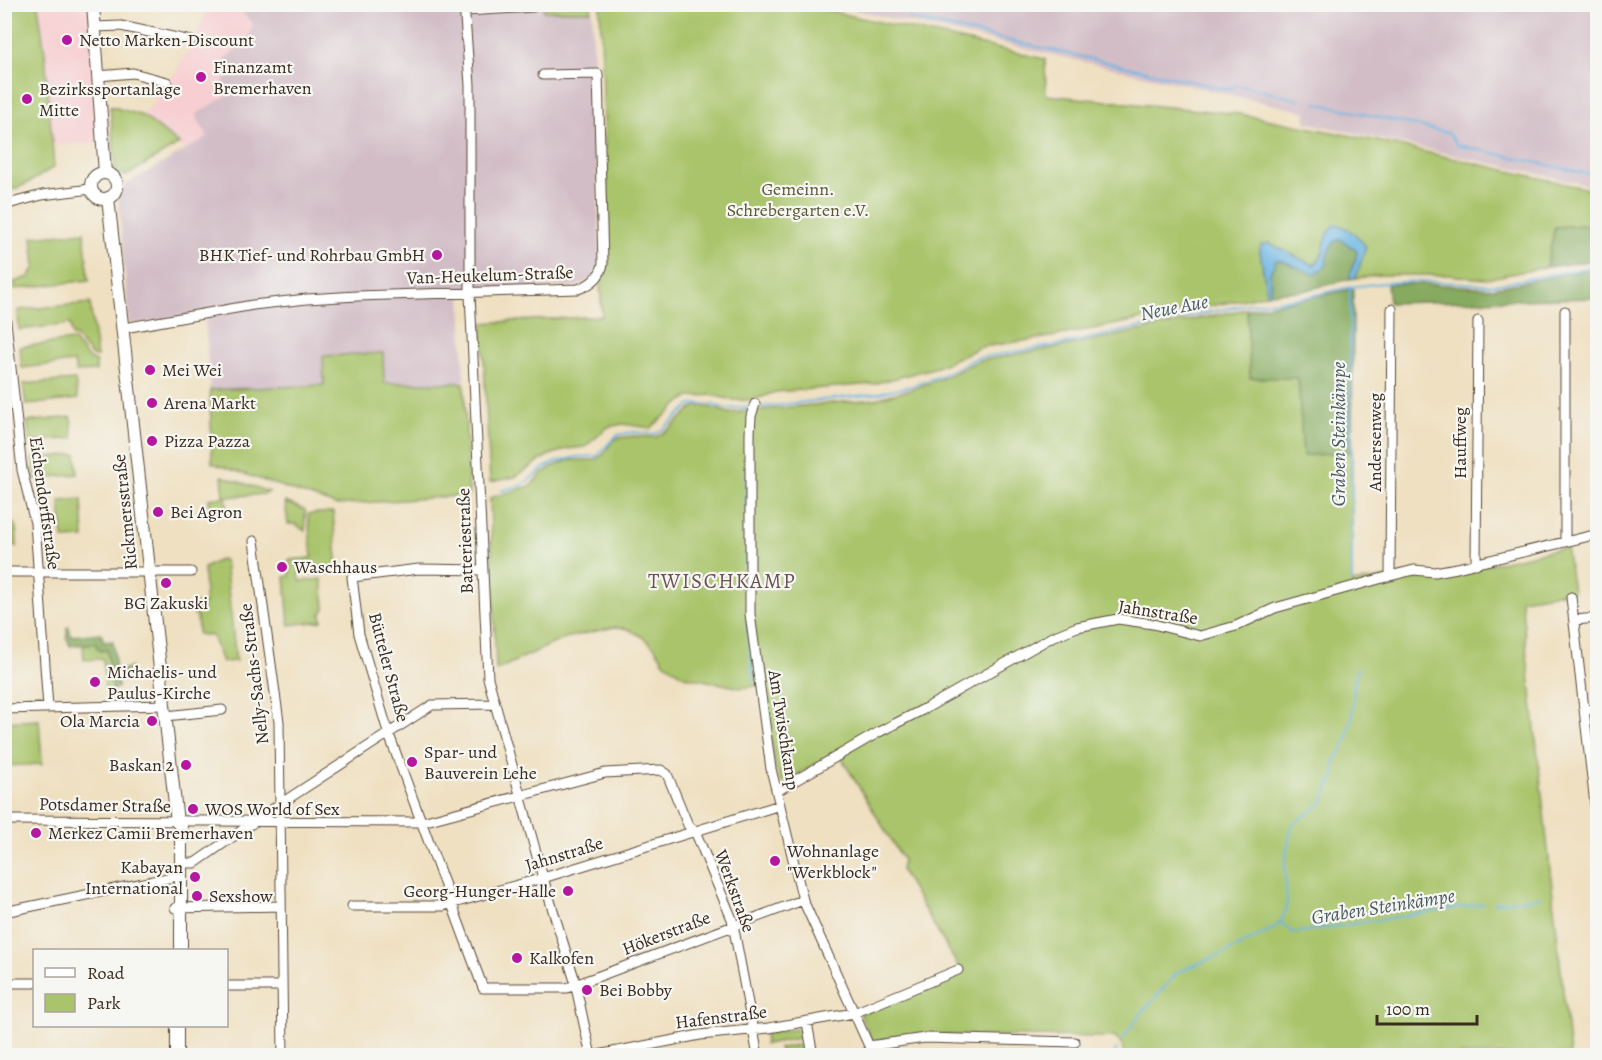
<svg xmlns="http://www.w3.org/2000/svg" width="1602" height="1060" viewBox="0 0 1602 1060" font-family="Alegreya,serif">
  <rect width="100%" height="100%" fill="#f6f6f2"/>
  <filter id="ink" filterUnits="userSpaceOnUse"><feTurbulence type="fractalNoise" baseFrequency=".0167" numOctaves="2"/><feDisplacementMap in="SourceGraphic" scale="12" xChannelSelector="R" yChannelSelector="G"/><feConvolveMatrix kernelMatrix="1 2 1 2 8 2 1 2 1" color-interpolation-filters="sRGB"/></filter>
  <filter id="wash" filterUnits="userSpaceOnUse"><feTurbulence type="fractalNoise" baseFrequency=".008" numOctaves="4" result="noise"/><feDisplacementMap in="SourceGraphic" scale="24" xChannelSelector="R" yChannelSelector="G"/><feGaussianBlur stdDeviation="1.35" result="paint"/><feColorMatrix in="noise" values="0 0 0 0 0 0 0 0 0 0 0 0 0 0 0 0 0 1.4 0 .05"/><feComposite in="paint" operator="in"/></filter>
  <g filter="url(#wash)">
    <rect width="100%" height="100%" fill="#efe0c1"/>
    <path fill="#f7cfd2" d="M236,4L253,25L246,42L224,59L235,73L230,94L196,115L209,137L185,151L179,144L143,116L169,82L193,42L209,5Z
      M38,5H88L97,143L52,146L45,53Z"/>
    <path fill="#d2bdc6" d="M236,5H592L600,261L593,278L577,286L461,290L464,383H384L383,353L323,356L324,385L210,390L205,316L129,324L118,189L208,137L195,115L230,94L223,80L234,73L224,59L246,42L253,25Z
      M832,5H1597V187L1305,122L1306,112Z"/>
    <path fill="#a9c46a" stroke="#727744" stroke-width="1.5" d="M4,5H38L45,53L54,167L28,183L5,193Z
      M544,5H591V11H544Z
      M600,5H803L1045,59L1046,95L1240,114L1372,140L1597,191V224L1555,227L1546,267L1485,279L1449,275H1380L1350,279L1356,276L1347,228L1325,247L1319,261L1312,265L1269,243L1260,251L1267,294L1241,300L1050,337L981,347L937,367L873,384L775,392L754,400H734L710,395L690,397L682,401L651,428L623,424L608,427L585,447L567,449L547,456L515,477L490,482L482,323L602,316L600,284L609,263Z
      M110,106L143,116L179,144L126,176L116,173Z
      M84,232L89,280L15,289L14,282L29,277L35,267L32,237Z
      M90,303L97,357L92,356L75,336H72L70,324L19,330L18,310Z
      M1247,309L1250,378H1298L1303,456L1352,452V583L1416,573L1439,576L1566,547L1573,591L1521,599L1570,1055L1124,1056L1122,1044L1114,1037L912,1035L872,1041L860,1014L961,971L901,870L903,860L838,752L782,783L775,766L763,685L741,688L684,676L664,662L656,649L643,637L628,629L615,627L565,638L496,670L490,498L530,486L542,473L552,467L569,460H595L603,455L613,440L618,438L634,436L656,437L668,430L691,409L697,406L709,407L729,413L875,399L912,389L945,377L978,361L1064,346Z
      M73,340L89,359L96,362V371L76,372L74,362L22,368L20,347Z
      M383,353L384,383H464L469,495L336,505L212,463L210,390L324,385L323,356Z
      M75,380L78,399L26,405L23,384Z
      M71,417L73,438L30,442L27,422Z
      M76,454L78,474L35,479L32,459Z
      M222,476L269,492L264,494L226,497L227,509L210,511L209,499L224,497Z
      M82,499L84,538L63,539L60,501Z
      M285,502L305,510V531L295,524H288Z
      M5,504L11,523L16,525L17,546L5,545Z
      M333,512L338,572L313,574V571L299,573L300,581L322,579L325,609L321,613L322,621L289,625L285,577L290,576L289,560L312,558L308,514Z
      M221,559L225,561L236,661L222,662L212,636L198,634L197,616L194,615V604L205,603L204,568Z
      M94,643L107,650L113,690H105L103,659L84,660L83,646Z
      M39,720L42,764L5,766V722Z
      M796,1029L806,1037L765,1044V1034Z
      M808,1043L810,1055H783L779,1048Z"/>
    <path fill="#86aa5e" stroke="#606a3e" stroke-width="1.5" d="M1597,224V260L1546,267L1555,227Z
      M1340,238L1357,251C1357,261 1349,270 1350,279L1303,291L1270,293V273L1276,260C1286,259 1303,270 1314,274L1334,242Z
      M1597,268V298L1389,303L1387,284H1422L1494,288Z
      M1353,289L1352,452L1303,456L1298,378H1250L1247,309Z
      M67,627H69L71,636L101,633L104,642L113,641L116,671L131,668V676H118V688L113,689L107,650L100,651L94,643L70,646L67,638Z"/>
    <path fill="#6ab5e2" stroke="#527080" stroke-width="1.5" d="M1336,224C1350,229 1357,234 1366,247L1356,277L1350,279C1349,270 1357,261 1357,251L1340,239C1329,244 1327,254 1326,266L1314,274C1303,271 1285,259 1276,260L1270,273V293L1267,294L1260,251L1261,245L1269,243L1313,265C1326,257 1322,248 1327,236C1328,232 1333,227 1336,224Z"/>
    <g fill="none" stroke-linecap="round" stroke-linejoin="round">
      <path stroke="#6ab5e2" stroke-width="2" d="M908,18L1226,89L1238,85L1300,100
        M1316,103L1449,133L1457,145L1598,176
        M1350,288L1352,582
        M762,407L874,394L912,386L945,374L977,358L1063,344L1249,304L1302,298L1350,287L1384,283L1422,281L1494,285L1598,266
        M746,464V587
        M501,491L522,485L544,468L556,462L576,457L597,456L617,435L634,432L655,434L665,428L689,406L696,404H709L728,409L747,407L748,413
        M746,620L754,681
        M1358,668L1354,682L1352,717L1346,742L1334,763L1335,775L1321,804L1292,825C1289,837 1287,850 1285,862C1283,882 1293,905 1280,922L1293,933L1483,904
        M1494,903L1541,897
        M1122,1040L1140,1015L1178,972L1229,951L1276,927L1279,923
        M1113,1056L1117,1049"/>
    </g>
  </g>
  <g filter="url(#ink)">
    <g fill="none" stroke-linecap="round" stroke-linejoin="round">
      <g stroke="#564536" stroke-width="11">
        <path id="minor" d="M464,4L470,85V294L488,678L543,878L574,978L591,1056
          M465,11L533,7
          M94,27L121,26L191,41
          M98,76L133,73L167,82
          M4,205L42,195L91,189
          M4,303L22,470L35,523L48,708
          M124,328L253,305L307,299L357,296L578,289C590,285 600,278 603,264L598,74L543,75
          M755,404L751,416L750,433V614L771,769L803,900L869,1046L925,1038L1075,1042
          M254,541L279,722L283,1056
          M1565,542V311
          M1476,564L1478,321
          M483,570L419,569L352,577L359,634L388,732L483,988H567L803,900
          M4,572H191
          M1390,576L1392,309
          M1571,597L1598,830
          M1574,620L1598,618
          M4,709L164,705
          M1584,710L1598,709
          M166,716L222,710
          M777,791L879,732L928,707L1052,637L1077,627L1118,619L1153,624L1200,636L1236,626L1275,608L1390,576L1414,570L1435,572L1457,568L1598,534
          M4,820L422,822L605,773L661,770L667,774L688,825L695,831L732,919L758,1056
          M182,863H195L280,804L432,705L494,704
          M352,906H443L543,878L780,805
          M175,908L281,906
          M4,912L182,875
          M4,983H34
          M226,986H282
          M807,1022L813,1056
          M593,1056L700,1035L769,1028L854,1013L958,970"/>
      </g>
      <g stroke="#564536" stroke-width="14">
        <path id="major" d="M93,4L105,173
          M91 186a13 13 0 1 1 26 0a13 13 0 1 1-26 0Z
          M108,198L177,822L181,826V950
          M177,1056V1026"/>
      </g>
      <use href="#minor" stroke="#fff" stroke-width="9"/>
      <use href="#major" stroke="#fff" stroke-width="12"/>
    </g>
  </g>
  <g fill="#b5179e" stroke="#f6f6f2" stroke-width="2">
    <circle cx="67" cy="40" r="6"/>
    <circle cx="201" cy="77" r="6"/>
    <circle cx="27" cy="99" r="6"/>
    <circle cx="437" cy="255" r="6"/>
    <circle cx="150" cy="370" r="6"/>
    <circle cx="152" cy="403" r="6"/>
    <circle cx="152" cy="441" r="6"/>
    <circle cx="158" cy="512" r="6"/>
    <circle cx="282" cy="567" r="6"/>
    <circle cx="166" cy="583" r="6"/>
    <circle cx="95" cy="682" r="6"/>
    <circle cx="152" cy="721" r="6"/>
    <circle cx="412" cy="762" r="6"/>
    <circle cx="186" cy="765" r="6"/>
    <circle cx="193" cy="809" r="6"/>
    <circle cx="36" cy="833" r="6"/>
    <circle cx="775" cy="861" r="6"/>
    <circle cx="195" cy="877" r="6"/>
    <circle cx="568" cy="891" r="6"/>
    <circle cx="197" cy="896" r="6"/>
    <circle cx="517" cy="958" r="6"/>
    <circle cx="587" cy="990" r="6"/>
  </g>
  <g text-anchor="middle" stroke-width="4.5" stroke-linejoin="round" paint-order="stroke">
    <g font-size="18" fill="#3b2a1e" stroke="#f6f6f2" text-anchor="start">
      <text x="79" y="46">Netto Marken-Discount</text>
      <text x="213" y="73">Finanzamt<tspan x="213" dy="21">Bremerhaven</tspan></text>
      <text x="39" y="95">Bezirkssportanlage<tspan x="39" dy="21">Mitte</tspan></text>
      <text x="425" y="261" text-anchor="end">BHK Tief- und Rohrbau GmbH</text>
      <text x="162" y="376">Mei Wei</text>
      <text x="164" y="409">Arena Markt</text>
      <text x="164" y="447">Pizza Pazza</text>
      <text x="170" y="518">Bei Agron</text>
      <text x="294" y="573">Waschhaus</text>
      <text x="166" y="609" text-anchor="middle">BG Zakuski</text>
      <text x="107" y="678">Michaelis- und<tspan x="107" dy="21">Paulus-Kirche</tspan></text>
      <text x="140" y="727" text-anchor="end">Ola Marcia</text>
      <text x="424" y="758">Spar- und<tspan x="424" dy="21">Bauverein Lehe</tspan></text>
      <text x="174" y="771" text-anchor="end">Baskan 2</text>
      <text x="205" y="815">WOS World of Sex</text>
      <text x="48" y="839">Merkez Camii Bremerhaven</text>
      <text x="787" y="857">Wohnanlage<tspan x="787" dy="21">"Werkblock"</tspan></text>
      <text x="183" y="873" text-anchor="end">Kabayan<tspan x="183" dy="21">International</tspan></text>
      <text x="556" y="897" text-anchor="end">Georg-Hunger-Halle</text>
      <text x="209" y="902">Sexshow</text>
      <text x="529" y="964">Kalkofen</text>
      <text x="599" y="996">Bei Bobby</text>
    </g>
    <g font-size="18" fill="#5c5835" stroke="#f6f6f2">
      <text x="798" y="195">Gemeinn.<tspan x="798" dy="21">Schrebergarten e.V.</tspan></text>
    </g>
    <g font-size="18" fill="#3b2a1e" stroke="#f6f6f2">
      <text transform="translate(490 275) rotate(-2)" y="6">Van-Heukelum-Straße</text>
      <text transform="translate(1375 442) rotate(-90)" y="6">Andersenweg</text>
      <text transform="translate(1460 443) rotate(-90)" y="6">Hauffweg</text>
      <text transform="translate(45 503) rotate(82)" y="6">Eichendorffstraße</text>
      <text transform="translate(125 512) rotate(-96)" y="6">Rickmersstraße</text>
      <text transform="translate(465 541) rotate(-92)" y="6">Batteriestraße</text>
      <text transform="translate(1158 612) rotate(9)" y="6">Jahnstraße</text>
      <text transform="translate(389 667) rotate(75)" y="6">Bütteler Straße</text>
      <text transform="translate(254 674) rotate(-97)" y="6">Nelly-Sachs-Straße</text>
      <text transform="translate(784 730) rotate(81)" y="6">Am Twischkamp</text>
      <text transform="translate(105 805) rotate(1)" y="6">Potsdamer Straße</text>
      <text transform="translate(564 854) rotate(-17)" y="6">Jahnstraße</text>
      <text transform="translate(735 891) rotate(70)" y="6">Werkstraße</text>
      <text transform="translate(666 933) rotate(-21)" y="6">Hökerstraße</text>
      <text transform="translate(721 1017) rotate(-7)" y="6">Hafenstraße</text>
    </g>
    <g font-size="20" font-style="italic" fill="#4b5b63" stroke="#f6f6f2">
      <text transform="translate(1174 307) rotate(-11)" y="7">Neue Aue</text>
      <text transform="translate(1338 434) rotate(-90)" y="7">Graben Steinkämpe</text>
      <text transform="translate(1383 906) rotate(-9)" y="7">Graben Steinkämpe</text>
    </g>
    <g font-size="21" letter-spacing="1.5" fill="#6d5255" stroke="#f6f6f2">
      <text x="722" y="588">TWISCHKAMP</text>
    </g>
  </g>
  <rect width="1602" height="1060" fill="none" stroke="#f6f6f2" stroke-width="24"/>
  <rect x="33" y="949" width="195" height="78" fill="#f6f6f2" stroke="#aba49d" stroke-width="1.5"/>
  <rect x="45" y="968" width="30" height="9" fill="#ffffff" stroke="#aba49d" stroke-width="1.5"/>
  <text x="87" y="979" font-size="18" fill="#3b2a1e">Road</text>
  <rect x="45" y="994" width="30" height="18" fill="#a9c46a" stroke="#aba49d" stroke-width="1.5"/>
  <text x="87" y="1009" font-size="18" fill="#3b2a1e">Park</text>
  <path d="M1377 1015v9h100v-9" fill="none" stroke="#3b2a1e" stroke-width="3"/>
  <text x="1386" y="1015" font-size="18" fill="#3b2a1e" stroke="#f6f6f2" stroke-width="4.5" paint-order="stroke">100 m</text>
</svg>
